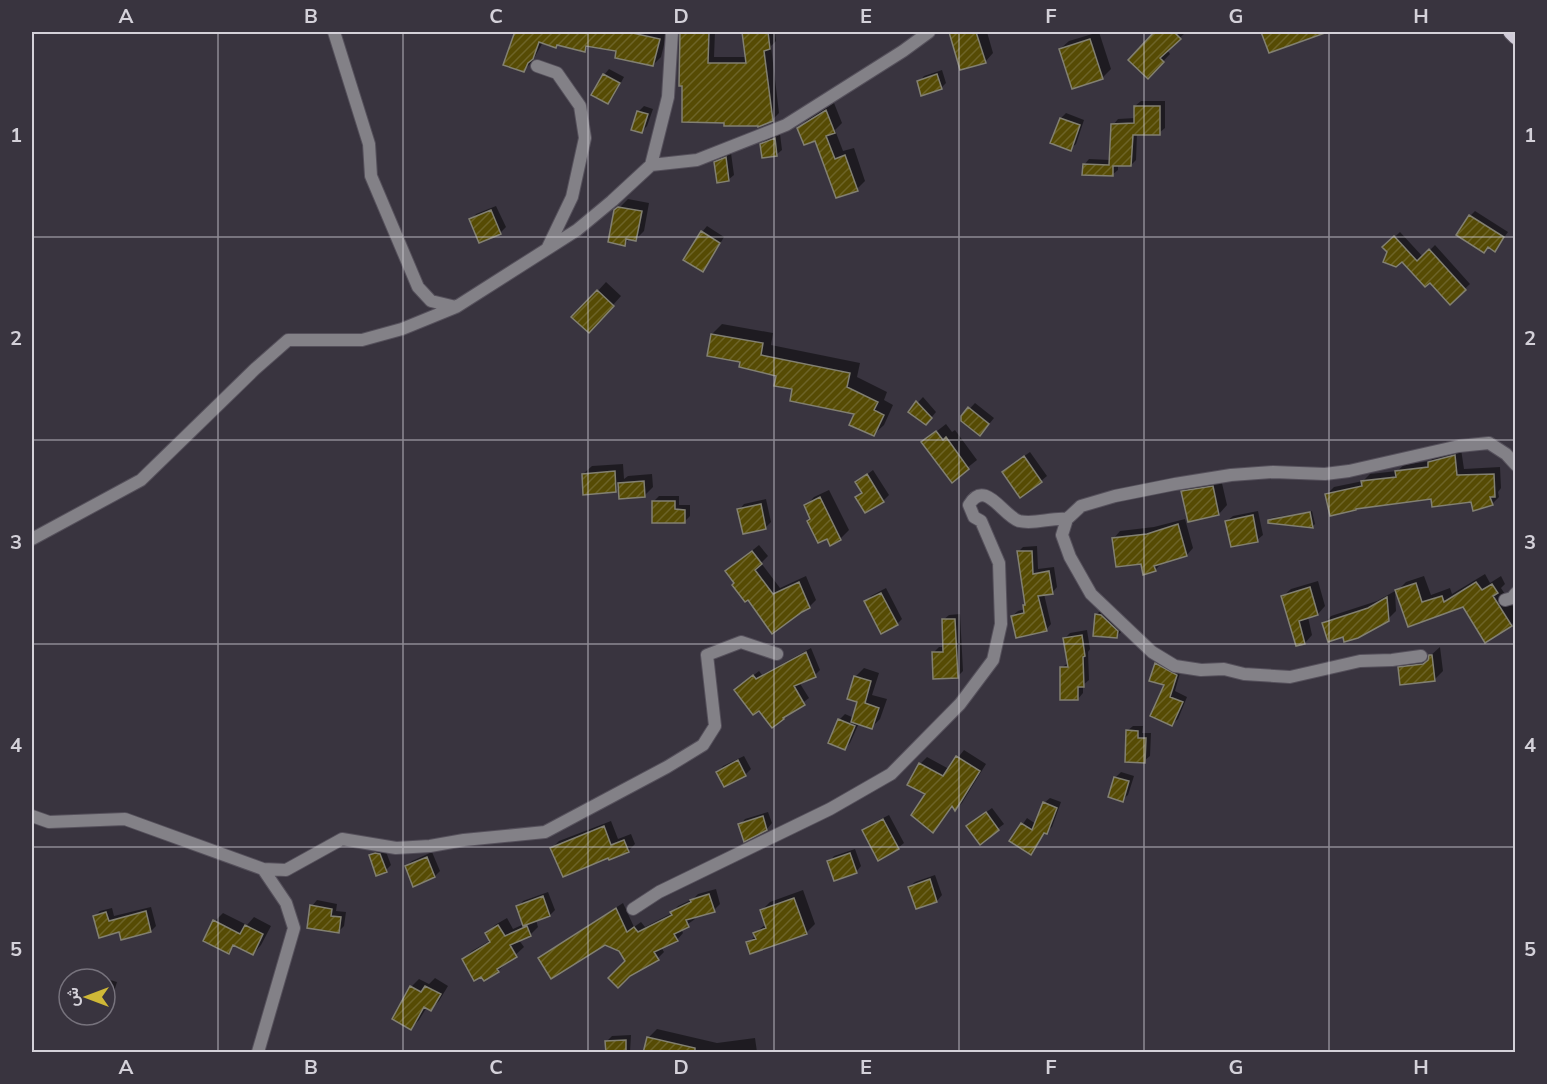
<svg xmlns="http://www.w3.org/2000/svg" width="1547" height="1084" viewBox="0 0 1547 1084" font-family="Mulish,Vazirmatn,sans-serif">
  <defs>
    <pattern id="building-hatch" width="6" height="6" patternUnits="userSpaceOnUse" patternTransform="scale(1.5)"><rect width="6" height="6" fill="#564b04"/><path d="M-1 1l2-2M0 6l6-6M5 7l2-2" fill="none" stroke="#6d6428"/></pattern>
  </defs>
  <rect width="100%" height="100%" fill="#39343f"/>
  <path fill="#0007" d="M517,32H667L661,57L653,65L618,49L590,45L584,50L558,44L556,47L543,42L532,62L524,70L505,64Z
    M681,32H715L714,57H747L743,32H775L776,41L771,46L779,113L772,120L760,125Z
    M950,32H987L993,53L985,62L961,69Z
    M1099,32L1111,69L1102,78L1060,49L1069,41Z
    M1156,32H1186L1167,50L1170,54L1155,70L1130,60Z
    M1262,32H1313L1306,38L1270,51Z
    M609,69L624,77L613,97L608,103L604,75Z
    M942,70L946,83L941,88L919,82L924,76Z
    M1141,101H1165V128L1159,133H1137L1136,160L1131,165L1118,164V170L1112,175L1084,165L1089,159L1111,160L1113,125L1118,119L1135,118V106Z
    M834,103L842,123L835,130L843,151L854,148L865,181L857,189L816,139L799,128L807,120Z
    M644,106L653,109L647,126L642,131L638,112Z
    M1066,113L1084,120L1076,144L1070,149L1061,118Z
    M780,134L782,150L776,155L762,145L767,139Z
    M731,153L734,175L728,180L716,163L721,157Z
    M628,199L649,203L644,231L635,240L630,238L625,244L616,211Z
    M496,206L506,227L500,233L471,220L476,214Z
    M1475,211L1508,232L1495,250L1489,246L1484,251L1470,216Z
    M707,226L724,237L708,264L703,270L702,232Z
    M1400,232L1423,257L1435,245L1470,284L1450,303L1430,281L1384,247Z
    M606,282L621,296L597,323L574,317Z
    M722,324L773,333L771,345L860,363L857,377L887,392L884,400L893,405L884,425L873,435L856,413L794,388L777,375L742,361L712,334Z
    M923,397L936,412L931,418L910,411Z
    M975,403L994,418L985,429L962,417Z
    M946,424L952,432L955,430L977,460L952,480L923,442Z
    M1461,449L1464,469L1500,467L1501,488L1498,492L1499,497L1492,504L1432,497L1327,494L1334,487L1363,481L1370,474L1397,471L1404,465L1430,461L1436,455Z
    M1030,452L1047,476L1041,481L1009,467Z
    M623,464L624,479L628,476L652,474L653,487L644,496L619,487L616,491L583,474L592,466Z
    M873,470L889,495L883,501L857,497L863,491L857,482Z
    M1221,479L1227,505L1219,514L1189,521L1183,492L1191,483Z
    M829,490L849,530L840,539L812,518L806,506L814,497Z
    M659,496H679V505H690V516L684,522L654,501Z
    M766,499L771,522L766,527L739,510L744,504Z
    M1258,511L1263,535L1257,540L1227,521L1233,516Z
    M1312,511L1315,524L1313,526L1269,521L1271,518Z
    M1185,519L1193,548L1187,555L1162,563L1155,570L1142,562L1114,538L1120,531L1154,527Z
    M759,545L768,556L761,563L780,588L806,576L816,600L809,607L736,583L727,571Z
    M1037,546L1038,569L1054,567L1057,587L1052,593L1044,594L1051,624L1046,630L1012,616L1018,611L1025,609L1024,606L1027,603L1018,552L1023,547Z
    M1485,574L1490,583L1501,576L1505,584L1501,588L1516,611V620L1511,625L1464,606L1409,625L1397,591L1406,582L1424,576L1431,595L1450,588L1452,594Z
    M1318,581L1325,606L1318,614L1308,617L1312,635L1305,643L1297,645L1283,596L1291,589Z
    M886,588L902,619L897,624L866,602L871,596Z
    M1395,591L1396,611L1388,619L1344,635L1324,624L1331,616L1377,601Z
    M1102,609L1122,631L1117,636L1096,615Z
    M960,614L963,671L957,677L934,652L939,647H945L943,620L949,615Z
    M1087,630L1090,649L1088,652L1089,680L1083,685V693L1078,699L1061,668L1068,663L1065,638L1070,633Z
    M1440,647L1443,671L1434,680L1400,668L1408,660L1430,656Z
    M811,648L820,670L815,675L799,682L809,698L772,726L741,685L759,671L762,675Z
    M1161,659L1181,669L1175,691L1187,697L1178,719L1172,724L1166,684L1156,664Z
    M864,668L879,673L872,695L887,699L880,719L872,727L859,723L850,743L845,749L839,720L845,714L854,718L859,701L855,677Z
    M1133,726H1143L1142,733H1151L1150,756L1144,761L1127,731Z
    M964,750L986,764L962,803L955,809L953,805L933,831L927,794L909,784L920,764L927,757L949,769Z
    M744,756L751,769L745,775L725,785L718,772L723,766Z
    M1121,772L1134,776L1128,795L1122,800L1115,778Z
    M1050,798L1061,802L1052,827L1046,832L1030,853L1011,841L1027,818L1036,824L1044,803Z
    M992,808L1004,824L980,842L974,821Z
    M768,812L772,823L767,829L740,825L745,819Z
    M889,815L904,843L898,848L864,831L869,825Z
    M611,821L618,839L631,834L635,844L628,851L552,848L559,841Z
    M385,849L391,865L386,870L370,856L376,850Z
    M855,849L861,866L856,872L829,862L834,856Z
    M432,852L440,871L435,876L406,866L412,861Z
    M935,875L942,895L937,901L917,908L909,887L915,882Z
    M716,889L720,904L714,910L693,916L695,919L681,929L683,933L677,940L661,947L664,952L658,958L627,961L620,949L605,943L540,958L547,952L623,903L634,927L641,922L645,927L672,913L678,906L693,899L698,894Z
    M803,890L815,924L807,932L751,952L748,943L756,935L755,933L766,924L761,911L770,902Z
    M548,892L555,910L550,915L536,920L538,927L530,935L519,940L524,947L498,971L464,959L472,951L491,940L487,933L495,925L507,918L513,929L524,924L518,907L523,901Z
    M317,900L337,904L336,911L346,912L344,926L338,932L312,906Z
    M151,907L156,926L151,931L120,930L95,916L100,911L112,908L114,916Z
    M223,913L247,925L254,917L271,926L261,945L253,954L236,945L228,952L215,921Z
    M100,977L117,982L108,1011L105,1014V979H98Z
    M435,978L448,986L439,1001L431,1009L427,1007L419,1020L411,1028V987L419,979L429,984Z
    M657,1029L717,1043L755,1038L757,1052H645L648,1038Z
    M631,1035L630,1052H607V1041L612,1036Z"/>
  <path fill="url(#building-hatch)" stroke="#828072" stroke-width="1.5" d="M513,32H628L660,39L653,66L615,58L616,51L586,46L585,52L557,45L556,48L539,42L533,59L528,63L524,72L503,65L514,34Z
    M680,32H709L708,63H746L742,32H768L770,49L764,51L773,121L758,127V126H724V123L682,122V86H679Z
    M949,32H976L986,63L960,70Z
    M1154,32H1174L1181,39L1160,58L1164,62L1148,79L1128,60Z
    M1261,32H1325V33L1269,53Z
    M1090,39L1103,79L1072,89L1059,49Z
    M603,74L620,83L608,104L591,95Z
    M937,74L942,89L921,96L917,81Z
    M1134,106H1160V135H1133L1131,166H1113V176L1082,175L1083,164L1109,165L1111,124L1134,123Z
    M826,110L835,133L826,136L835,159L845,155L858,191L836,198L815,141L804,145L797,128Z
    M637,111L648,114L642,133L631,130Z
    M1060,118L1080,125L1071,151L1050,143Z
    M775,138L777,156L762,158L760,144Z
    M726,157L729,181L717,183L714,162Z
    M618,207L642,211L636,241L626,239L625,246L608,242L614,210Z
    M491,210L501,234L479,243L469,219Z
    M1469,215L1504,237L1495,252L1488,247L1484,253L1456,235Z
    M701,231L720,243L703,272L683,260Z
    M1394,236L1417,261L1429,249L1466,290L1450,305L1430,283L1425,287L1402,262L1396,267L1383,262L1387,252L1382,247Z
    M597,290L614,306L589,333L571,317Z
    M711,334L763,343L761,355L850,373L847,387L878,402L874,410L884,415L874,436L849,425L854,414L790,401L792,389L774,386L776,376L739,367L740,362L707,356Z
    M916,401L932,418L926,425L908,412Z
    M968,407L989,424L980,436L961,421V416Z
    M936,431L943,440L946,437L969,469L952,483L921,442Z
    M1455,455L1457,475L1494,474L1495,497H1490L1493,505L1473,511L1471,502L1432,507L1431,499L1356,509V510L1330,516L1325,494L1362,486L1361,481L1396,477L1395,471L1428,467V462Z
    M1024,456L1042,482L1020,498L1002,472Z
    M615,471L616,492L583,495L582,474Z
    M867,474L884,502L865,513L855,497L862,493L855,482Z
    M644,481L645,497L619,499L618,483Z
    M1213,486L1219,515L1188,522L1181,491Z
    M820,497L841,540L830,546L827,539L818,543L807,521L810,519L804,505Z
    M652,501H675V509L685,510V523H652Z
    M761,504L766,529L743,534L737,509Z
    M1310,512L1313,528L1268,523V520Z
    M1253,515L1258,542L1231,547L1225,521Z
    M1178,524L1187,556L1154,566L1156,571L1143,575L1141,564L1116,567L1112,538L1147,534Z
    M752,551L762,564L755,570L773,594L799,582L810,608L802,612L772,634L748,600L745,602L732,585L734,583L725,571Z
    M1017,551H1032L1033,574L1049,571L1053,594L1038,596L1047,631L1016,638L1011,616L1024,613L1023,605H1025Z
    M1476,582L1482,590L1492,584L1498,593L1493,596L1512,626L1485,643L1463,607L1408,627L1395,590L1416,583L1422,602L1442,596L1444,602Z
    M1310,587L1318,615L1299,621L1305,644L1296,646L1281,596Z
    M881,593L898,625L881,634L864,601Z
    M1387,597L1389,621L1358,638L1344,642L1343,637L1328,642L1322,623L1368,608Z
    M1095,614L1101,615L1118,631L1117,638L1093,636Z
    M942,619H955L958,678L933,679L932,652H943Z
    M1082,635L1085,656L1083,657L1084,687H1078V700H1060V667H1068L1063,638Z
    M806,652L816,677L794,686L805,705L783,718L784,719L772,728L759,711L753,715L734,690L753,675L756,679Z
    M1429,655H1432L1435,681L1400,685L1398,667L1423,664L1428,660Z
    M1155,663L1177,675L1170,697L1183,702L1172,726L1150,716L1164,685L1149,681Z
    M854,676L871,681L865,703L879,708L872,729L851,722L857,702L847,699Z
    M838,719L855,726L845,750L828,743Z
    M1126,730L1138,731V738H1146L1145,763L1125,762Z
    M956,756L980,771L955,811L952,806L933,833L911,815L925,794L907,785L919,763L943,776Z
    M738,760L746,776L724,787L716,772Z
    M1114,777L1129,781L1123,802L1108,797Z
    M1043,802L1057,808L1047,834L1044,833L1031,855L1009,841L1021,823L1032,830Z
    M986,812L999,830L980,845L966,826Z
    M763,816L767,830L744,842L738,824Z
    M883,819L899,849L878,861L862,830Z
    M604,826L611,845L624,840L629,852L609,860L608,858L563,877L550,848Z
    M375,853L380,854L387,872L376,876L369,855Z
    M850,853L857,873L834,881L827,861Z
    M427,857L435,877L413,887L405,866Z
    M930,879L937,902L916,909L908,887Z
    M709,894L715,912L686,920L689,927L674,934L678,941L654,952L659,960L630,976L618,988L608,978L625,961L619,951L605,945L551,979L538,958L616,908L627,932L634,927L638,932L672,915L670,912L691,902L690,900Z
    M543,896L550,916L523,926L516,906Z
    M794,898L807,934L750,954L746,942L756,939L753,933L766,928L760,910Z
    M310,905L332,909L331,916L341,917L339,933L307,928Z
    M146,911L151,932L121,940L119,932L99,938L93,916L106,912L109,921Z
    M213,920L240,934L245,925L263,934L253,955L233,945L229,954L203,941Z
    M498,925L505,936L527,926L531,936L510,945L517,957L497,969L499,972L484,981L481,977L474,981L462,959L490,942L485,933Z
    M410,986L421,992L425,986L441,994L431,1011L424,1007L411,1030L392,1019Z
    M647,1037L695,1048V1053H643Z
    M626,1040V1053H606L605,1041Z"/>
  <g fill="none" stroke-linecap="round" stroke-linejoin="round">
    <g stroke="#55505b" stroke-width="14">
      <path id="street" d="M334,32L369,144L371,176L418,287L431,301L456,307L577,230L612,201L651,165L697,160L786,125L903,51L929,32
        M537,66L557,73L580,106L585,138L572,197L548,247
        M651,165L668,97L672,32
        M32,539L141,480L255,369L288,340H362L402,329L456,307
        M1505,600L1512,598L1516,593
        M1421,656L1392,660L1360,661L1290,677L1244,674L1224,669L1201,670L1175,666L1152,652L1091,594L1070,557L1062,535L1067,519L1081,506L1115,496L1175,484L1231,475L1273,472L1325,474L1349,471L1459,446L1489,443L1506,454L1516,465
        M32,816L49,822L125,819L263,869L286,870L342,839L396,848L430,846L464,840L545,832L667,767L703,745L715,726L707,655L741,642L777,654
        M633,909L659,892L830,809L891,774L960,704L993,660L1001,624L999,563L981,521L974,517L969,505C985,478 1002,515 1019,521C1035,525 1051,517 1067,519
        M258,1052L294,928L286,903L263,869"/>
    </g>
    <g stroke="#55505b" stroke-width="17">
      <path id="primary" d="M1511,32L1516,37"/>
    </g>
    <use href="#street" stroke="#838187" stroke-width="12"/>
    <use href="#primary" stroke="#d0cbd8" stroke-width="15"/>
  </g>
  <path fill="none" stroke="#d4d1d9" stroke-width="1.5" stroke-opacity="0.55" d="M218,32V1052M403,32V1052M588,32V1052M774,32V1052M959,32V1052M1144,32V1052M1329,32V1052M32,237H1516M32,440H1516M32,644H1516M32,847H1516"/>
  <rect width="1547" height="1084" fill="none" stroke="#39343f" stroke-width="66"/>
  <g transform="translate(87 997) rotate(270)"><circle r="28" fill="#39343f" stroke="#77737d" stroke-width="1.5"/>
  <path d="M0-4.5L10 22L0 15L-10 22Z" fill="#cfb837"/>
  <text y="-9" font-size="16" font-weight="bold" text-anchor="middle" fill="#d4d1d9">ش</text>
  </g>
  <rect x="33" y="33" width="1481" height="1018" fill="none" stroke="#d4d1d9" stroke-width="2"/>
  <g font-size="20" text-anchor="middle" font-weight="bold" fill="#d4d1d9">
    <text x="126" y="23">A</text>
    <text x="311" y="23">B</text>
    <text x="496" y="23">C</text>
    <text x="681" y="23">D</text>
    <text x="866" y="23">E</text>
    <text x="1051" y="23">F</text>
    <text x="1236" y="23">G</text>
    <text x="1421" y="23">H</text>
    <text x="16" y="142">1</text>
    <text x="1530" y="142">1</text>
    <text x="16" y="345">2</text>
    <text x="1530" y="345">2</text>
    <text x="16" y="549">3</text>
    <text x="1530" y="549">3</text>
    <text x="16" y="752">4</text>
    <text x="1530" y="752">4</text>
    <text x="16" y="956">5</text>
    <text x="1530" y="956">5</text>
    <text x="126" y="1074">A</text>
    <text x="311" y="1074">B</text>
    <text x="496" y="1074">C</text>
    <text x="681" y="1074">D</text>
    <text x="866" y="1074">E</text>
    <text x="1051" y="1074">F</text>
    <text x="1236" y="1074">G</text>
    <text x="1421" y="1074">H</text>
  </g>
</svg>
